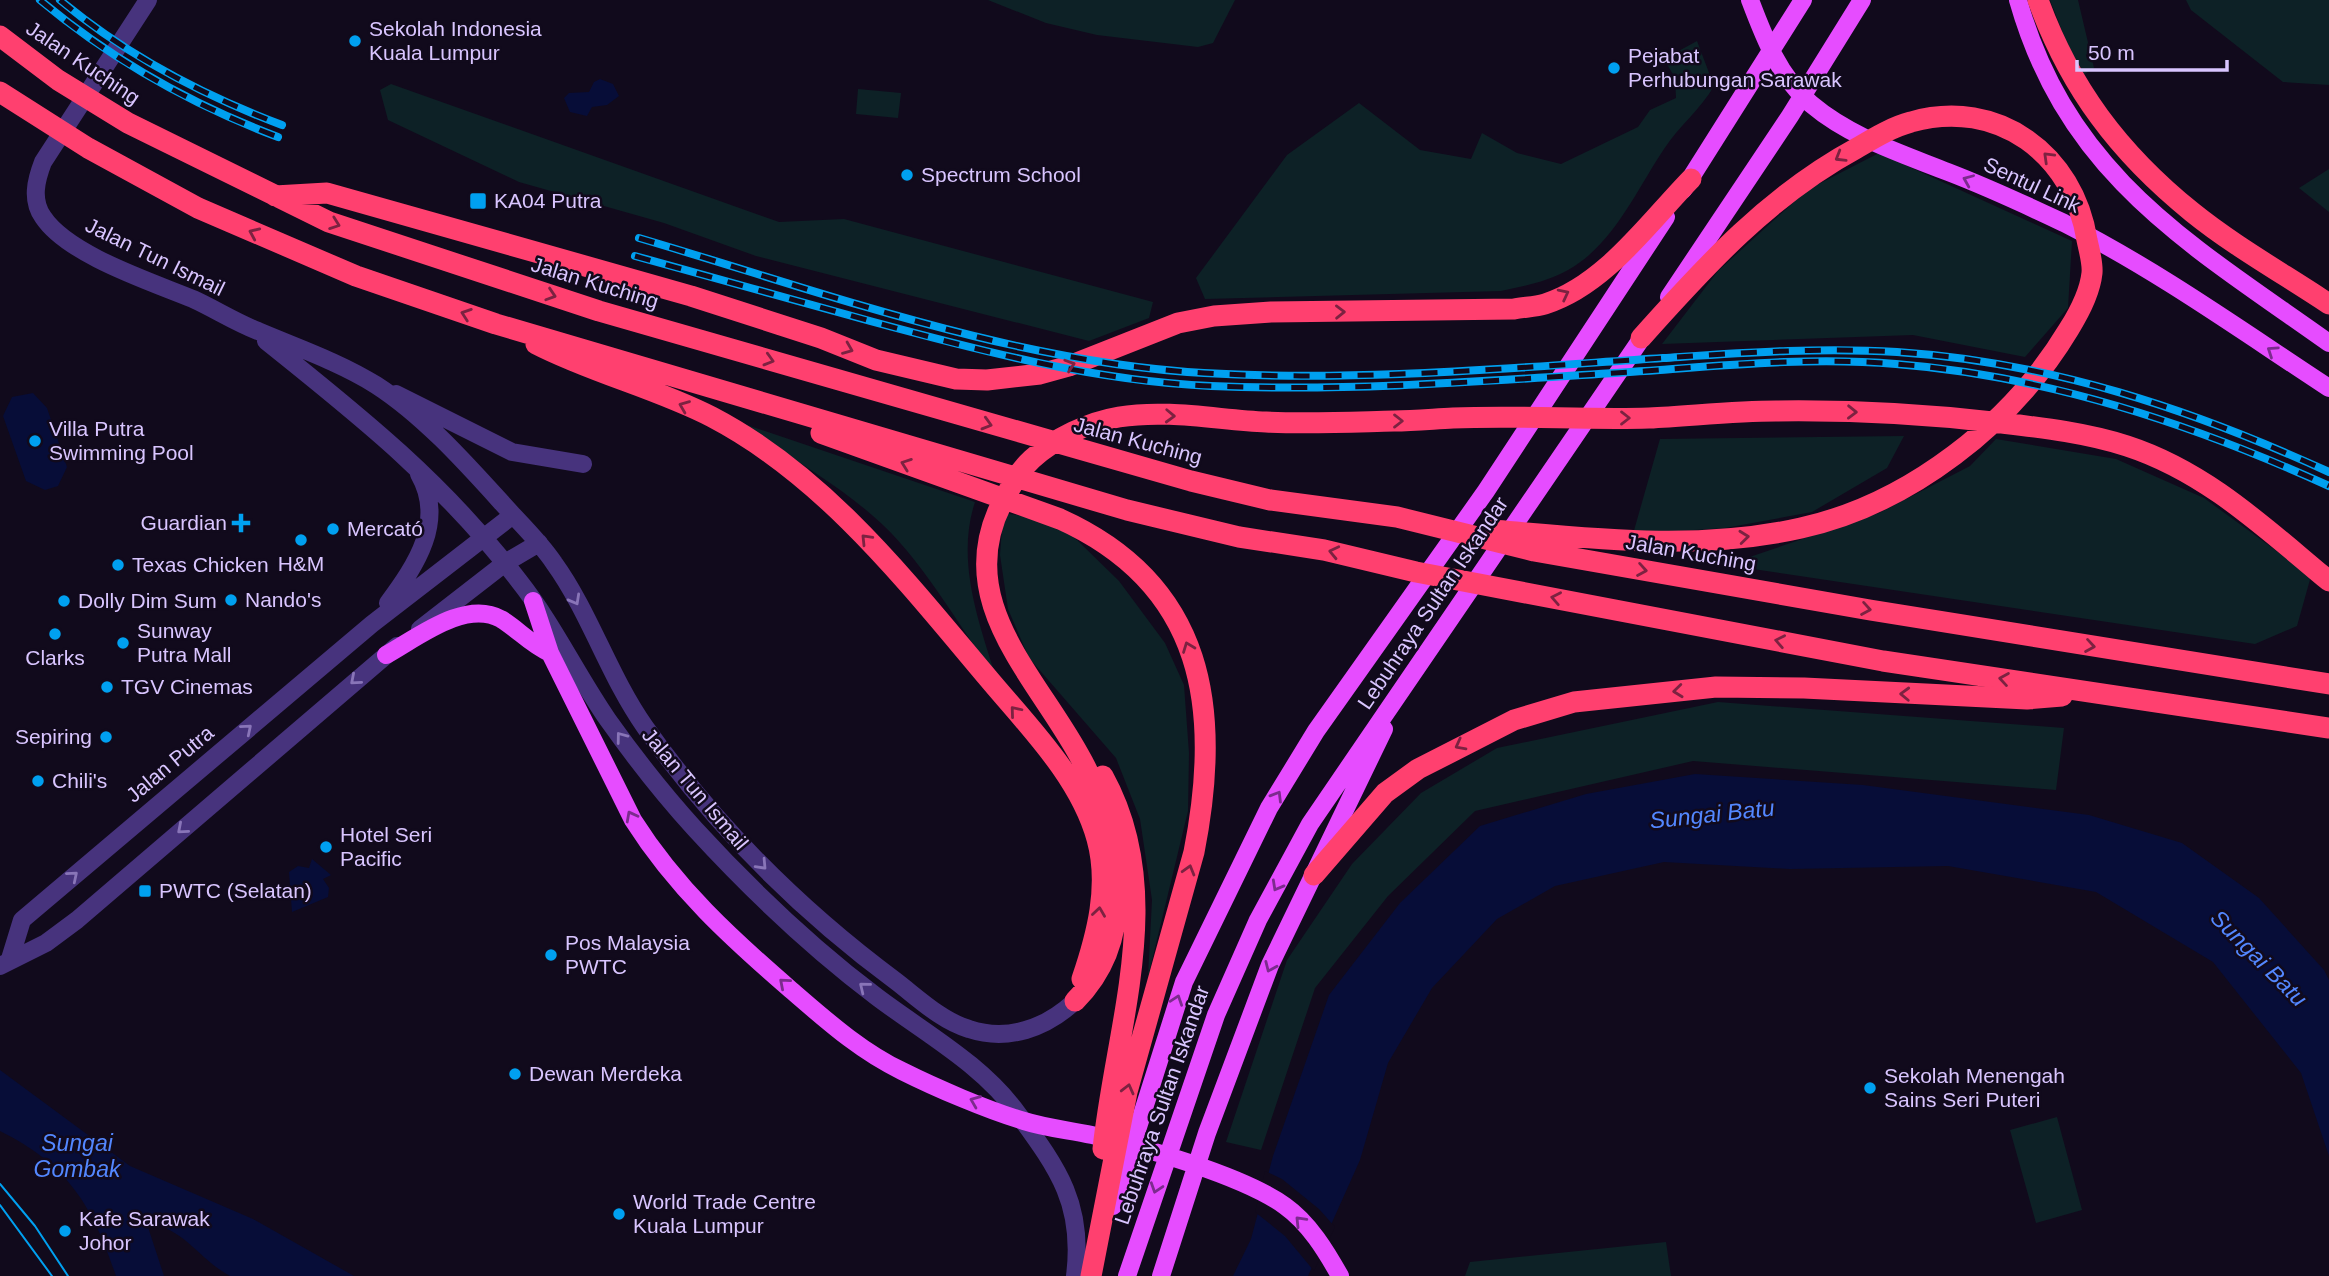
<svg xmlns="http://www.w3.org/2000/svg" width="2329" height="1276" viewBox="0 0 2329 1276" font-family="Helvetica,sans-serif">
  <rect width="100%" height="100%" fill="#110a1c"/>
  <path fill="#0d2126" d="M988,0H1235L1213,43L1198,47L1097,35L1046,23Z
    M2050,0H2078L2094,68L2080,77Z
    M2186,0H2329V85L2283,82L2191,10Z
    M1697,41L1714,86C1700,110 1679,126 1664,149C1636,191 1613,245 1568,270C1547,282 1523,286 1501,291L1205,299L1196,278L1287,155L1359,103L1420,150L1471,159L1482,133L1517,153L1561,164L1638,127L1650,110L1676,98L1675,78L1664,59Z
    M391,84L779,222L844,219L1153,302L1149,318L1089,341L756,256L664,223L519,182L388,120L380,90Z
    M858,89L901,93L898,118L856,114Z
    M1879,153L2072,241L2068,308L2025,357L1913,335L1662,344L1718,271L1807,190Z
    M2329,169V212L2299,188Z
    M735,421L975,502C956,559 978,620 995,674C958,626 927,567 883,525C842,486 782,452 735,421Z
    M1904,436L1887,468L1812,512L1725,528L1633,534L1660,439Z
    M1996,439L2116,459L2204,498L2311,576L2297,626L2255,644L1726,565L1879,513L1970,466Z
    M1003,513L1049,520L1077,540L1119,581L1165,643L1184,685L1189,753L1188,811L1148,977L1152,900L1140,819L1116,758L1029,658L1008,609L1000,555Z
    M1718,702L2064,728L2056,790L1693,761L1475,811L1388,896L1315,988L1261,1150L1226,1142L1287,960L1352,864L1421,793L1497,748Z
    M2057,1117L2082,1210L2036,1223L2010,1130Z
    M1666,1242L1671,1276H1465L1470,1262Z"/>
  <path fill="#070d38" d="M600,79L613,84L619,96L607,105L592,107L587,116L570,112L564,98L569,93L589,92L594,82Z
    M33,393L47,408L67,467L58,486L45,490L26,481L3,416L12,397Z
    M1695,774L1863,785L2089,815L2182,843L2259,898L2324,970L2329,980V1156L2301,1073L2213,962L2096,892L1948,866L1790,869L1664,862L1555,886L1497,919L1432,988L1388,1063L1360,1160L1308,1276H1233L1251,1239L1273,1156L1329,995L1400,903L1480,826L1586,794Z
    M312,859L331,875L323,879L329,888L328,897L292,912L289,872L298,866L309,868Z
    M0,1070L130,1166L253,1219L354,1276H230C196,1257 189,1232 146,1221L164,1276H116C93,1206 68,1165 0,1131Z"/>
  <path fill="#110a1c" d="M1265,1171L1282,1179L1319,1209L1335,1227L1314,1271L1285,1236L1255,1212Z"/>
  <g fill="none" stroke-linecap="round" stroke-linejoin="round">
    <path stroke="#47337d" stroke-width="18" d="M148,0L43,162C36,180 31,200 43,217C68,255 152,282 193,299C215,309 235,322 258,331C298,348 339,362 376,385C427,418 471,469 512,514C526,529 542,545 554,563C590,613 609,676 645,727C714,824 801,911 897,982C919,999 942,1021 969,1029C1008,1042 1046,1028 1075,1001
      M266,341C360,416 445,484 519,581C553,624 577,675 608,720C635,758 664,795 695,829C750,889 812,948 877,997C926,1034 982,1064 1018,1114C1059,1170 1084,1205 1075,1276
      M396,394L512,452L583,464
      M388,603C416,565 446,521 419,474
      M420,629L505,563L539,543
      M10,959L22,920L372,624L513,515
      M0,966L46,943L77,920L397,646"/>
    <path stroke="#e64cff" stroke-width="18" d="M1750,0C1764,37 1779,77 1811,104C1850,137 1900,153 1948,172C1987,187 2026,205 2064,223C2157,270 2242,331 2329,388
      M2018,0C2068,176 2190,244 2329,343
      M1683,190L1803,0
      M1669,297L1790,116L1862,0
      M533,601L550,653L633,820C676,888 731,938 791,990C826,1020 860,1051 902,1071C936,1088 987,1110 1024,1121C1046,1128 1069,1130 1092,1135C1142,1147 1244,1176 1285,1206C1309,1223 1326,1251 1340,1276
      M386,655C417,638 465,599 501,619C519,630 530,644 550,653
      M1113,1206L1184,982L1269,808L1316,731L1486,491L1666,217
      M1127,1276L1216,1015L1258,920L1310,824L1648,329
      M1161,1276L1207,1133L1270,965L1384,729"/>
    <path stroke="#ff406f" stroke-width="21" d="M2038,0C2070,88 2119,153 2192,212C2234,246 2284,274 2329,304
      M0,36L58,80L128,123L329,222L599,311L1191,481L1270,500L1397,517L1534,551L1870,610L2329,684
      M0,92L88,148L198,208L356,276L496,324L1127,510L1239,537L1324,550L1416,572L1883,661L2329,728
      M275,196L327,193L691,296L821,338L876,360L956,379L987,380L1040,374L1069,366L1178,323L1214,316L1271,312L1514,309C1524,307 1535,307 1545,304C1605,285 1649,222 1691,179
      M536,344C592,373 656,388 712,417C825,476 907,582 988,678C1028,726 1080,777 1097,839C1110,886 1097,935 1082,979
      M821,433L1060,519C1206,585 1222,710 1194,852L1127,1092L1091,1276
      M1493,530C1595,539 1699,551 1801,528C1909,504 2012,424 2069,329C2079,313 2090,292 2092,273C2093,263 2089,250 2087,240C2074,155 1998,97 1911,122C1892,127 1874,138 1857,148C1770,195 1706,265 1641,338
      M1103,776C1168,893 1116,1025 1103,1149
      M1314,875L1385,793L1418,769L1514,720L1574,702L1716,687L1804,688L2027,699L2062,696
      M1075,1001C1104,972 1117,936 1117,895C1118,847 1103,797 1079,755C1034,673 950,598 1004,499C1012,484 1020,470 1032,459C1055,438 1089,422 1119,417C1167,409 1219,420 1266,422C1309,424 1352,422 1394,421C1414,421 1433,419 1453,418C1518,415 1584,420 1649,418C1691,416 1734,411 1776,411C1852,410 1927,414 2002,423C2044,428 2087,433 2127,446C2207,472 2266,529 2329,581"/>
    <path stroke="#00a0f0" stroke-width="2" d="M0,1184L35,1226L68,1276
      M0,1205L52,1276"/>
    <g stroke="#00a0f0" stroke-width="8">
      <path id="rail" d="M40,0C112,60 190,104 278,137
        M60,0C126,55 202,95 282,125
        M639,238C823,292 1011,362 1204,373C1357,382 1510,368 1663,358C1740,353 1819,347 1897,352C2050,362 2191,409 2329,472
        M635,256C713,278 792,299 870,321C981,351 1095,381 1211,386C1356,392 1500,380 1645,371C1728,365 1813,357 1896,364C2048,376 2192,424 2329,486"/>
    </g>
    <use href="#rail" stroke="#110a1c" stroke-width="5" stroke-dasharray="16" stroke-linecap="butt"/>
  </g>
  <defs><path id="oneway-chevron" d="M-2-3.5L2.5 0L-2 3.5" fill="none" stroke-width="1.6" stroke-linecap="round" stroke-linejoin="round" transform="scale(1.75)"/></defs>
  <g stroke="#7c2241">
    <use href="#oneway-chevron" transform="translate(1840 157) rotate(149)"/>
    <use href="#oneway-chevron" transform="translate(2048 157) rotate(-136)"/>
    <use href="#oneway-chevron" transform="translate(335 224) rotate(20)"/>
    <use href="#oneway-chevron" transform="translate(254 233) rotate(-156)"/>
    <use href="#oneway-chevron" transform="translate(1564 294) rotate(-27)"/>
    <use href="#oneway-chevron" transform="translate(551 295) rotate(18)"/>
    <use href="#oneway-chevron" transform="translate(1340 312) rotate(-1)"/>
    <use href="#oneway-chevron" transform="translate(466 314) rotate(-161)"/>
    <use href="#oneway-chevron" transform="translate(848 349) rotate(22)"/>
    <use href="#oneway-chevron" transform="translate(769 360) rotate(16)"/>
    <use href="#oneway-chevron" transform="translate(1070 365) rotate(-18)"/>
    <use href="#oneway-chevron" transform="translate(684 406) rotate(-158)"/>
    <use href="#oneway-chevron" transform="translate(1852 412) rotate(1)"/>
    <use href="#oneway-chevron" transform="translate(1170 416) rotate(2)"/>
    <use href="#oneway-chevron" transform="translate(1625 418)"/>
    <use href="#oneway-chevron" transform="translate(1398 421)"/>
    <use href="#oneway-chevron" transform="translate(987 424) rotate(16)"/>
    <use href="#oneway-chevron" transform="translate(906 464) rotate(-160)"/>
    <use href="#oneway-chevron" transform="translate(1744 537) rotate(-6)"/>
    <use href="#oneway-chevron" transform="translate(866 539) rotate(-134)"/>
    <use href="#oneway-chevron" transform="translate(1334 552) rotate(-167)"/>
    <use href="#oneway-chevron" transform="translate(1642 570) rotate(10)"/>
    <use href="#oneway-chevron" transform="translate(1556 598) rotate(-169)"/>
    <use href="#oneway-chevron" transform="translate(1866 609) rotate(10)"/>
    <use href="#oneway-chevron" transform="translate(1780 641) rotate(-169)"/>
    <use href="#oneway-chevron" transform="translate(2090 646) rotate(9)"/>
    <use href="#oneway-chevron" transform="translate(1188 647) rotate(-111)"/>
    <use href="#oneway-chevron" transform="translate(2004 679) rotate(-171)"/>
    <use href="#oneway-chevron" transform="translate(1678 691) rotate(174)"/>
    <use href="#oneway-chevron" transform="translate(1905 694) rotate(-178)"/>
    <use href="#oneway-chevron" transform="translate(1015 711) rotate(-130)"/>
    <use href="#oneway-chevron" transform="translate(1460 745) rotate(152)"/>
    <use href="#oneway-chevron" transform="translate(1189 870) rotate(-74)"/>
    <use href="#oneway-chevron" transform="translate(1099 912) rotate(-82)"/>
    <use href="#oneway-chevron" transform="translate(1128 1089) rotate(-76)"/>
  </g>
  <g stroke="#7c2b8e">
    <use href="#oneway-chevron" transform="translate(1968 180) rotate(-157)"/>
    <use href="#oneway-chevron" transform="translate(2272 351) rotate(-146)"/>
    <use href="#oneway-chevron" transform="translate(1277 796) rotate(-59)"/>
    <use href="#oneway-chevron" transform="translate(631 816) rotate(-118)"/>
    <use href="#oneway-chevron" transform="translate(1277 886) rotate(119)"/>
    <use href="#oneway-chevron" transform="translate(1270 967) rotate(114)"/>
    <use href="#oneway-chevron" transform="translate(784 983) rotate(-139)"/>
    <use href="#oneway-chevron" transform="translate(1177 1000) rotate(-71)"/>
    <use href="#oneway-chevron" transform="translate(975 1101) rotate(-158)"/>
    <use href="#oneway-chevron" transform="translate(1156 1188) rotate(108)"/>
    <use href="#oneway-chevron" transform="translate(1300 1221) rotate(-134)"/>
  </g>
  <g stroke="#8975b8">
    <use href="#oneway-chevron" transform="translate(575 600) rotate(61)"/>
    <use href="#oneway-chevron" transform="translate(355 680) rotate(139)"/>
    <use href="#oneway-chevron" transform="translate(247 729) rotate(-40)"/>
    <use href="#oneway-chevron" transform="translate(621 737) rotate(-127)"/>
    <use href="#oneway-chevron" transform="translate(182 829) rotate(139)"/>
    <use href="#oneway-chevron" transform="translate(762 865) rotate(47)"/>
    <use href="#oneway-chevron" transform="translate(73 876) rotate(-40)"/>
    <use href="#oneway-chevron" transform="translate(864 987) rotate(-141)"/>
  </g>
  <g fill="#00a0f0" stroke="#110a1c" stroke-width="2.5">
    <circle cx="355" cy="41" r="7"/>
    <circle cx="1614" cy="68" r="7"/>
    <circle cx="907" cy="175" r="7"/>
    <rect x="469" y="192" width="18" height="18" rx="3.5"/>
    <circle cx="35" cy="441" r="7"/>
    <path d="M237.5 512.5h7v7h7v7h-7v7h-7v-7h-7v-7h7z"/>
    <circle cx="333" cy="529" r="7"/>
    <circle cx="301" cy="540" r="7"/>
    <circle cx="118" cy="565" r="7"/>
    <circle cx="231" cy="600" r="7"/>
    <circle cx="64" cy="601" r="7"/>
    <circle cx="55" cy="634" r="7"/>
    <circle cx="123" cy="643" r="7"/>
    <circle cx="107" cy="687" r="7"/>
    <circle cx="106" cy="737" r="7"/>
    <circle cx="38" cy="781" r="7"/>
    <circle cx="326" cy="847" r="7"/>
    <rect x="138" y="884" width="14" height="14" rx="3.5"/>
    <circle cx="551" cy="955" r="7"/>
    <circle cx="515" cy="1074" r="7"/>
    <circle cx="1870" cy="1088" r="7"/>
    <circle cx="619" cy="1214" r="7"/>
    <circle cx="65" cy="1231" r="7"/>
  </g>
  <g text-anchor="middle" stroke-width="5" stroke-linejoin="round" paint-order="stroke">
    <g font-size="21" fill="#d9c5ff" stroke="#110a1c" text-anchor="start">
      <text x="369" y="36">Sekolah Indonesia<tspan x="369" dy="24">Kuala Lumpur</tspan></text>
      <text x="1628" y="63">Pejabat<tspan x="1628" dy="24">Perhubungan Sarawak</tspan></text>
      <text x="921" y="182">Spectrum School</text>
      <text x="494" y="208">KA04 Putra</text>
      <text x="49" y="436">Villa Putra<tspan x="49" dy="24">Swimming Pool</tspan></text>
      <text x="227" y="530" text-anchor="end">Guardian</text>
      <text x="347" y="536">Mercató</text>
      <text x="301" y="571" text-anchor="middle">H&amp;M</text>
      <text x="132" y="572">Texas Chicken</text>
      <text x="245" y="607">Nando's</text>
      <text x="78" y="608">Dolly Dim Sum</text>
      <text x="137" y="638">Sunway<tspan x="137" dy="24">Putra Mall</tspan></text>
      <text x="55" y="665" text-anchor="middle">Clarks</text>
      <text x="121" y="694">TGV Cinemas</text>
      <text x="92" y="744" text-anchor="end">Sepiring</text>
      <text x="52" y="788">Chili's</text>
      <text x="340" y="842">Hotel Seri<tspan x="340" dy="24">Pacific</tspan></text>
      <text x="159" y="898">PWTC (Selatan)</text>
      <text x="565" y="950">Pos Malaysia<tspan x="565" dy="24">PWTC</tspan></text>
      <text x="529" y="1081">Dewan Merdeka</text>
      <text x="1884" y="1083">Sekolah Menengah<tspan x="1884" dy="24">Sains Seri Puteri</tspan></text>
      <text x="633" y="1209">World Trade Centre<tspan x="633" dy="24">Kuala Lumpur</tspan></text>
      <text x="79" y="1226">Kafe Sarawak<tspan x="79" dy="24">Johor</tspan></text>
    </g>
    <g font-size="21" fill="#d9c5ff" stroke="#110a1c">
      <text transform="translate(83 63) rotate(34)" y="7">Jalan Kuching</text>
      <text transform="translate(2032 185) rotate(25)" y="7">Sentul Link</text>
      <text transform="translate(155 257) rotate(26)" y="7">Jalan Tun Ismail</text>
      <text transform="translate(595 283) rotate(17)" y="7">Jalan Kuching</text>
      <text transform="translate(1138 441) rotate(15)" y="7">Jalan Kuching</text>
      <text transform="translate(1691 553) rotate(10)" y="7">Jalan Kuching</text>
      <text transform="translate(1433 603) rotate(-56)" y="7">Lebuhraya Sultan Iskandar</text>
      <text transform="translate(170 764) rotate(-40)" y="7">Jalan Putra</text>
      <text transform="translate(695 789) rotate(50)" y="7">Jalan Tun Ismail</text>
      <text transform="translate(1162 1105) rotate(-71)" y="7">Lebuhraya Sultan Iskandar</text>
    </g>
    <g font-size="23" font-style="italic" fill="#5387ff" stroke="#110a1c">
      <text transform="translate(1712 814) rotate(-6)" y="8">Sungai Batu</text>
      <text transform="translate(2259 958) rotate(45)" y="8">Sungai Batu</text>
      <text x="77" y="1151">Sungai<tspan x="77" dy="26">Gombak</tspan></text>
    </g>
  </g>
  <path d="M2077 60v10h150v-10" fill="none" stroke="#d9c5ff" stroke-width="3.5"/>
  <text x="2088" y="60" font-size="21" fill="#d9c5ff" stroke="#110a1c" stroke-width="5" paint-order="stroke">50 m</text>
</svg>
